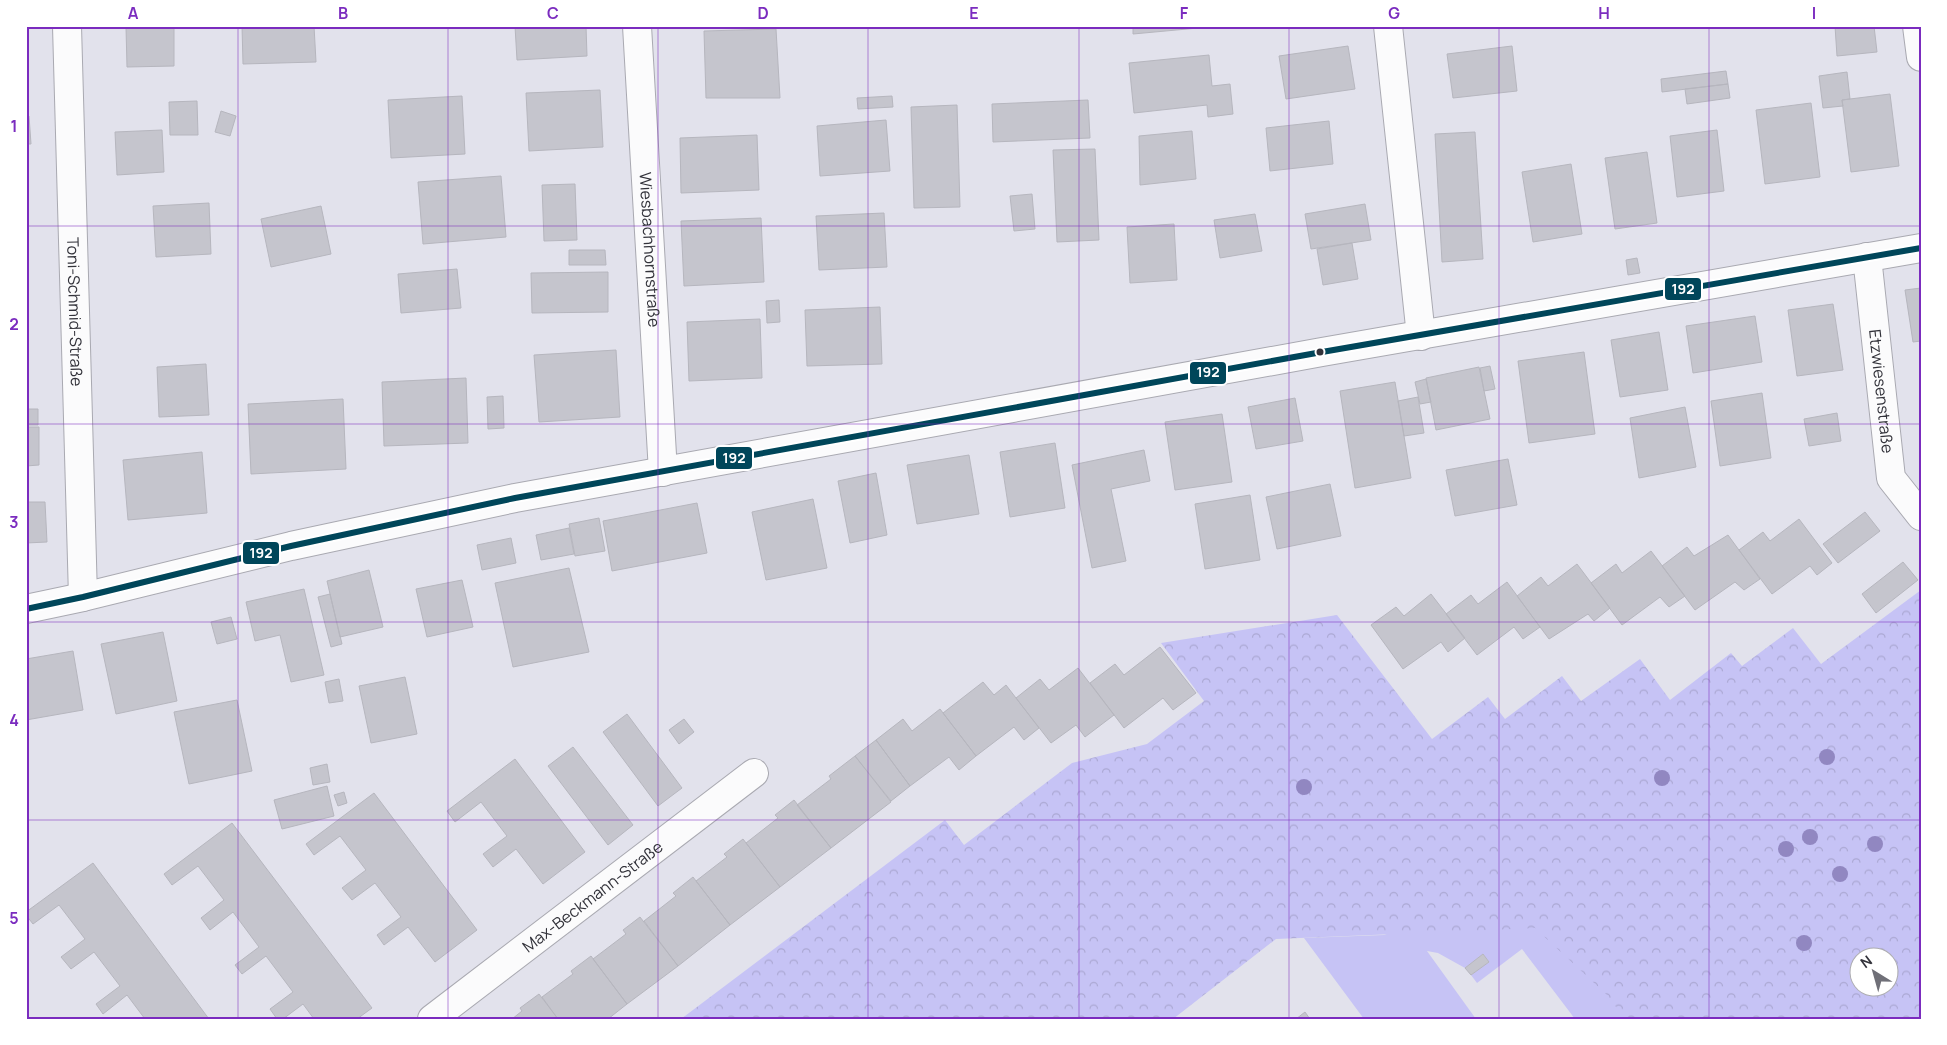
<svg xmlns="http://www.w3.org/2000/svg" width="1947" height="1045" viewBox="0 0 1947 1045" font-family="Manrope,sans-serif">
  <defs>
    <pattern id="forest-crowns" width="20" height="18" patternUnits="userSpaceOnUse" patternTransform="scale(1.25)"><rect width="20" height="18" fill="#c6c3f5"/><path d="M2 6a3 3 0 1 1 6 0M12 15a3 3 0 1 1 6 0" fill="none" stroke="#aba8d3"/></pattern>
  </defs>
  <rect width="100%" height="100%" fill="#e2e2ec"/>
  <path fill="#c6c3f5" d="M1511,889L1659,1019H1575L1522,949L1477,983L1471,975L1489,962L1483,954L1465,968L1438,953L1427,951L1476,1019H1364L1304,938L1384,935Z"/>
  <path fill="url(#forest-crowns)" fill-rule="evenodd" d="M1921,590V1019H1625L1607,995L1535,928L1276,939L1173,1019H681L945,820L964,845L1072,763L1147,744L1204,701L1161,643L1337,615L1432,739L1488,697L1505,719L1562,676L1581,701L1640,659L1670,700L1731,653L1742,666L1793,628L1821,664ZM1860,958H1890V988H1860Z"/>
  <path fill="#c5c5cd" stroke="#b6b6be" d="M174,26V66L127,67L126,27Z
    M242,26H314L316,62L243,64Z
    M515,26H586L587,56L517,60Z
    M1133,26H1198V28L1133,34Z
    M1835,26H1874L1877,52L1837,56Z
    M776,29L780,98H706L704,31Z
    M1348,46L1355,89L1286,99L1279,56Z
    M1512,46L1517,91L1453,98L1447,54Z
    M1209,55L1212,86L1230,84L1233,114L1208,117L1207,105L1134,113L1129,63Z
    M1726,71L1728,84L1662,92L1661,79Z
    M1847,72L1850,99L1842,100L1843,106L1823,108L1819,76Z
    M1728,84L1730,98L1687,104L1685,89Z
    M600,90L603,147L529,151L526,93Z
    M1890,94L1899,166L1851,172L1842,100Z
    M462,96L465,154L391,158L388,100Z
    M892,96L893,107L858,109L857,98Z
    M1088,100L1090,138L993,142L992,104Z
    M197,101L198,135H170L169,102Z
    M1811,103L1820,177L1765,184L1756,110Z
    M957,105L960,207L914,208L911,107Z
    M221,111L236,116L230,136L215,132Z
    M26,116H29L31,144H26Z
    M886,120L890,171L820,176L817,126Z
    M1329,121L1333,164L1270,171L1266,128Z
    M162,130L164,172L117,175L115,132Z
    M1717,130L1724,191L1677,197L1670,136Z
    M1192,131L1196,179L1140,185L1139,136Z
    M1475,132L1483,259L1442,262L1435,134Z
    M757,135L759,190L681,193L680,138Z
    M1095,149L1099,240L1057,242L1053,150Z
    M1647,152L1657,223L1615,229L1605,158Z
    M1571,164L1582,234L1533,242L1522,172Z
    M501,176L506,237L423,244L418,182Z
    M575,184L577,240L544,241L542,185Z
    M1032,194L1035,229L1014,231L1010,196Z
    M209,203L211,254L156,257L153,206Z
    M1365,204L1371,240L1311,249L1305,214Z
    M321,206L331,254L271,267L261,219Z
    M884,213L887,267L819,270L816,216Z
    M1255,214L1262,251L1220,258L1214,220Z
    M761,218L764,282L684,286L681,221Z
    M1174,224L1177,280L1130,283L1127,227Z
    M1352,243L1358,279L1323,285L1317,249Z
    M569,250H605L606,265H569Z
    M1637,258L1640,273L1628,275L1626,260Z
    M457,269L461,308L401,313L398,274Z
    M608,272V312L532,313L531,273Z
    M1921,288V341L1913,342L1905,290Z
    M779,300L780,322L767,323L766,301Z
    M1833,304L1843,370L1797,376L1788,310Z
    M880,307L882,364L807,366L805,310Z
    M1755,316L1762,362L1693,373L1686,326Z
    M760,319L762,378L689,381L687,322Z
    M1659,332L1668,390L1620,397L1611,340Z
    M616,350L620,417L539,422L534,355Z
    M1584,352L1595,434L1529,443L1518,361Z
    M206,364L209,415L159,417L157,367Z
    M1490,366L1495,389L1484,391L1480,368Z
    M1479,367L1490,419L1436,430L1426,378Z
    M466,378L468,443L384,446L382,382Z
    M1426,379L1431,402L1420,404L1415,382Z
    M1395,382L1411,478L1355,488L1340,391Z
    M1762,393L1771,458L1720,466L1711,401Z
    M503,396L504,428L488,429L487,397Z
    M1418,397L1424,433L1404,436L1398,401Z
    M1295,398L1303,441L1256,449L1248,407Z
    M343,399L346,469L251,474L248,404Z
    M1685,407L1696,467L1639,478L1630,418Z
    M26,409H38V425H26Z
    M1837,413L1841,441L1809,446L1804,419Z
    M1222,414L1232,482L1175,490L1165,422Z
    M26,427H39V465L26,466Z
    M1055,443L1065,508L1010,517L1000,452Z
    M1144,450L1150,481L1111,489L1126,561L1092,568L1072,465Z
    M202,452L207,513L128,520L123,460Z
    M969,455L979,514L917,524L907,465Z
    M1508,459L1517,505L1455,516L1446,470Z
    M876,473L887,535L850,543L838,481Z
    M1330,484L1341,536L1277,549L1266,497Z
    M1250,495L1260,560L1205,569L1195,504Z
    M813,499L827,568L766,580L752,512Z
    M26,502H45L47,542L26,543Z
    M697,503L707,553L612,571L603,521Z
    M1865,512L1880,531L1838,563L1823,544Z
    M599,518L605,551L575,556L569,524Z
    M1799,519L1832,563L1817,575L1810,566L1772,594L1739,550L1763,532L1770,541Z
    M569,528L574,554L541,560L536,535Z
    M1728,535L1760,579L1744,590L1735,582L1695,610L1662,566L1687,547L1694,556Z
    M511,538L516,563L482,570L477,545Z
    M1651,551L1685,596L1669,607L1660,597L1622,625L1591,583L1616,564L1622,573Z
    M1903,562L1918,580L1876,613L1862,594Z
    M1577,564L1610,608L1594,621L1588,614L1549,639L1517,596L1541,577L1548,586Z
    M569,568L589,652L513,667L495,583Z
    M369,570L383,627L340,637L327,581Z
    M462,580L473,627L427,637L416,589Z
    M1507,582L1540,627L1523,639L1514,627L1477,655L1446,614L1471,595L1478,604Z
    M304,589L324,675L291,682L280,635L255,641L246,602Z
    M330,594L342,644L331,647L318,597Z
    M1431,594L1465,638L1448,652L1441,642L1403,669L1371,625L1396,607L1404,616Z
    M231,617L237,639L217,644L211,622Z
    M163,632L177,701L116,714L101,644Z
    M1160,647L1196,693L1173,710L1163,698L1124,728L1090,683L1115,664L1124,675Z
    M73,651L83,710L26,720V659Z
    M1078,668L1114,715L1085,737L1076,725L1051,743L1016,698L1040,679L1049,690Z
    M405,677L417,734L371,743L359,686Z
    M339,679L343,701L329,703L325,682Z
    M983,682L994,695L1006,685L1039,728L1024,740L1014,727L976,756L943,713Z
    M237,700L252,771L189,784L174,712Z
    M940,709L976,756L959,770L949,757L910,786L876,740L903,719L912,731Z
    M627,714L682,788L658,806L603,732Z
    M684,719L694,732L679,744L669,730Z
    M876,740L910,786L891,801L855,756Z
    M573,747L633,825L608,845L548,766Z
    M855,756L891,802L831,848L797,805L831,779L829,776Z
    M515,759L585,852L543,884L516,849L493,867L483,854L507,836L481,802L455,822L447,811Z
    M327,764L330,782L313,785L310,768Z
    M327,786L334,816L282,829L274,800Z
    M344,792L347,803L338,806L334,795Z
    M374,793L477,930L435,962L408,927L384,945L377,935L401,917L375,883L352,900L342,888L366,870L340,836L314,855L306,844Z
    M794,800L831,848L780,887L746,843L778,818L775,815Z
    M232,823L372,1008L357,1019H314L303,1004L283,1019H277L270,1009L293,992L266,956L242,974L235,965L259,947L233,912L210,930L201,918L224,900L198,866L172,885L164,874Z
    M743,839L780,887L730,925L696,881L727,857L724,854Z
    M93,863L171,968L209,1019H145L127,995L103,1014L96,1004L120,986L94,952L71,969L61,957L85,939L59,905L33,924L26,915V912Z
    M693,877L730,925L678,966L644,921L676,896L673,893Z
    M640,917L678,966L627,1004L593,959L626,934L623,930Z
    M1483,954L1489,962L1471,975L1465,968Z
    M591,956L627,1004L608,1019H558L542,997L573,974L571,971Z
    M539,994L558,1019H512L522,1011L520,1008Z
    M1305,1012L1310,1019H1296Z"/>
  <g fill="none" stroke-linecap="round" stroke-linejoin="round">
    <g stroke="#a9a9b1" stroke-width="30">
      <g id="street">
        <path id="s1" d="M67,26L83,597"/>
        <path id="s2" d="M637,26L663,472"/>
        <path d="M1388,26L1421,336"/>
        <path d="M1917,26L1921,57"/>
        <path id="s3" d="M1867,257L1891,478L1921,516"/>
        <path d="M26,609L83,597L291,546L515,498L1322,352L1921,248"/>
        <path id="s4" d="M432,1019L754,773"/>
      </g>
    </g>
    <use href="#street" stroke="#fbfbfc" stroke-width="28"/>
    <g stroke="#fff" stroke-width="10">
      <path id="bus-1" d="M26,609L83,597L291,546L515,498L1322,352L1921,248"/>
    </g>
    <use href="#bus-1" stroke="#00465a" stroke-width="6"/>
  </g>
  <g fill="#9187c1">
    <circle cx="1827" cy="757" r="8"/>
    <circle cx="1662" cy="778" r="8"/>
    <circle cx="1304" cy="787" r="8"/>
    <circle cx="1810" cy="837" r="8"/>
    <circle cx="1875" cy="844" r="8"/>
    <circle cx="1786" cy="849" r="8"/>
    <circle cx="1840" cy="874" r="8"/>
    <circle cx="1804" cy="943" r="8"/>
  </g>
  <path fill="none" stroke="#7b2cbf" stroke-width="1" stroke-opacity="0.55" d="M238,26V1019M448,26V1019M658,26V1019M868,26V1019M1079,26V1019M1289,26V1019M1499,26V1019M1709,26V1019M26,226H1921M26,424H1921M26,622H1921M26,820H1921"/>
  <circle fill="#32323a" stroke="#fff" stroke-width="2" cx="1320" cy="352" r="4.5"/>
  <g text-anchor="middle" stroke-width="4" stroke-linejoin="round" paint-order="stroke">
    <g font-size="16" fill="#32323a" stroke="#fff">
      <text dy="6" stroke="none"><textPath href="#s2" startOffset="224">Wiesbachhornstraße</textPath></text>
      <text dy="6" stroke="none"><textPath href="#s1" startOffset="286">Toni-Schmid-Straße</textPath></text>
      <text dy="6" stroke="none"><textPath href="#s3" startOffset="135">Etzwiesenstraße</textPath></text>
      <text dy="6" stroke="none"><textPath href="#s4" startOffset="202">Max-Beckmann-Straße</textPath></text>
    </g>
  </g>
  <g stroke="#fff" stroke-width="2">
    <rect x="1664" y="277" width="38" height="24" rx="5" fill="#00465a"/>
    <rect x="1189" y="361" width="38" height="24" rx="5" fill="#00465a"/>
    <rect x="715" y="446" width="38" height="24" rx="5" fill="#00465a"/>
    <rect x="242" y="541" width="38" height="24" rx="5" fill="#00465a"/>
  </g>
  <g font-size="14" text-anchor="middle" font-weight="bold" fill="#fff">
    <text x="1683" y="294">192</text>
    <text x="1208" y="377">192</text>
    <text x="734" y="463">192</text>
    <text x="261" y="558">192</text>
  </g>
  <rect width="1947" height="1045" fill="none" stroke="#ffffff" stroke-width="55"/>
  <g transform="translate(1874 972) rotate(323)"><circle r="24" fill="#ffffff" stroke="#adadb0"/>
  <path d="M0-4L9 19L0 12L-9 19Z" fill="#707078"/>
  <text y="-8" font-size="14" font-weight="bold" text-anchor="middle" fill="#32323a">N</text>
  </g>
  <rect x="28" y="28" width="1892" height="990" fill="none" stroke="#7b2cbf" stroke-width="2"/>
  <g font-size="16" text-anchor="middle" font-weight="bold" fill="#7b2cbf">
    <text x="133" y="19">A</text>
    <text x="343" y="19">B</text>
    <text x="553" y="19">C</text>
    <text x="763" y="19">D</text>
    <text x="974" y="19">E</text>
    <text x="1184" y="19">F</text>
    <text x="1394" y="19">G</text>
    <text x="1604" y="19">H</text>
    <text x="1814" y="19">I</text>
    <text x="14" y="132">1</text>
    <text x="14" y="330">2</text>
    <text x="14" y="528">3</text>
    <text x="14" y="726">4</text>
    <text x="14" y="924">5</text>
  </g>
</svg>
